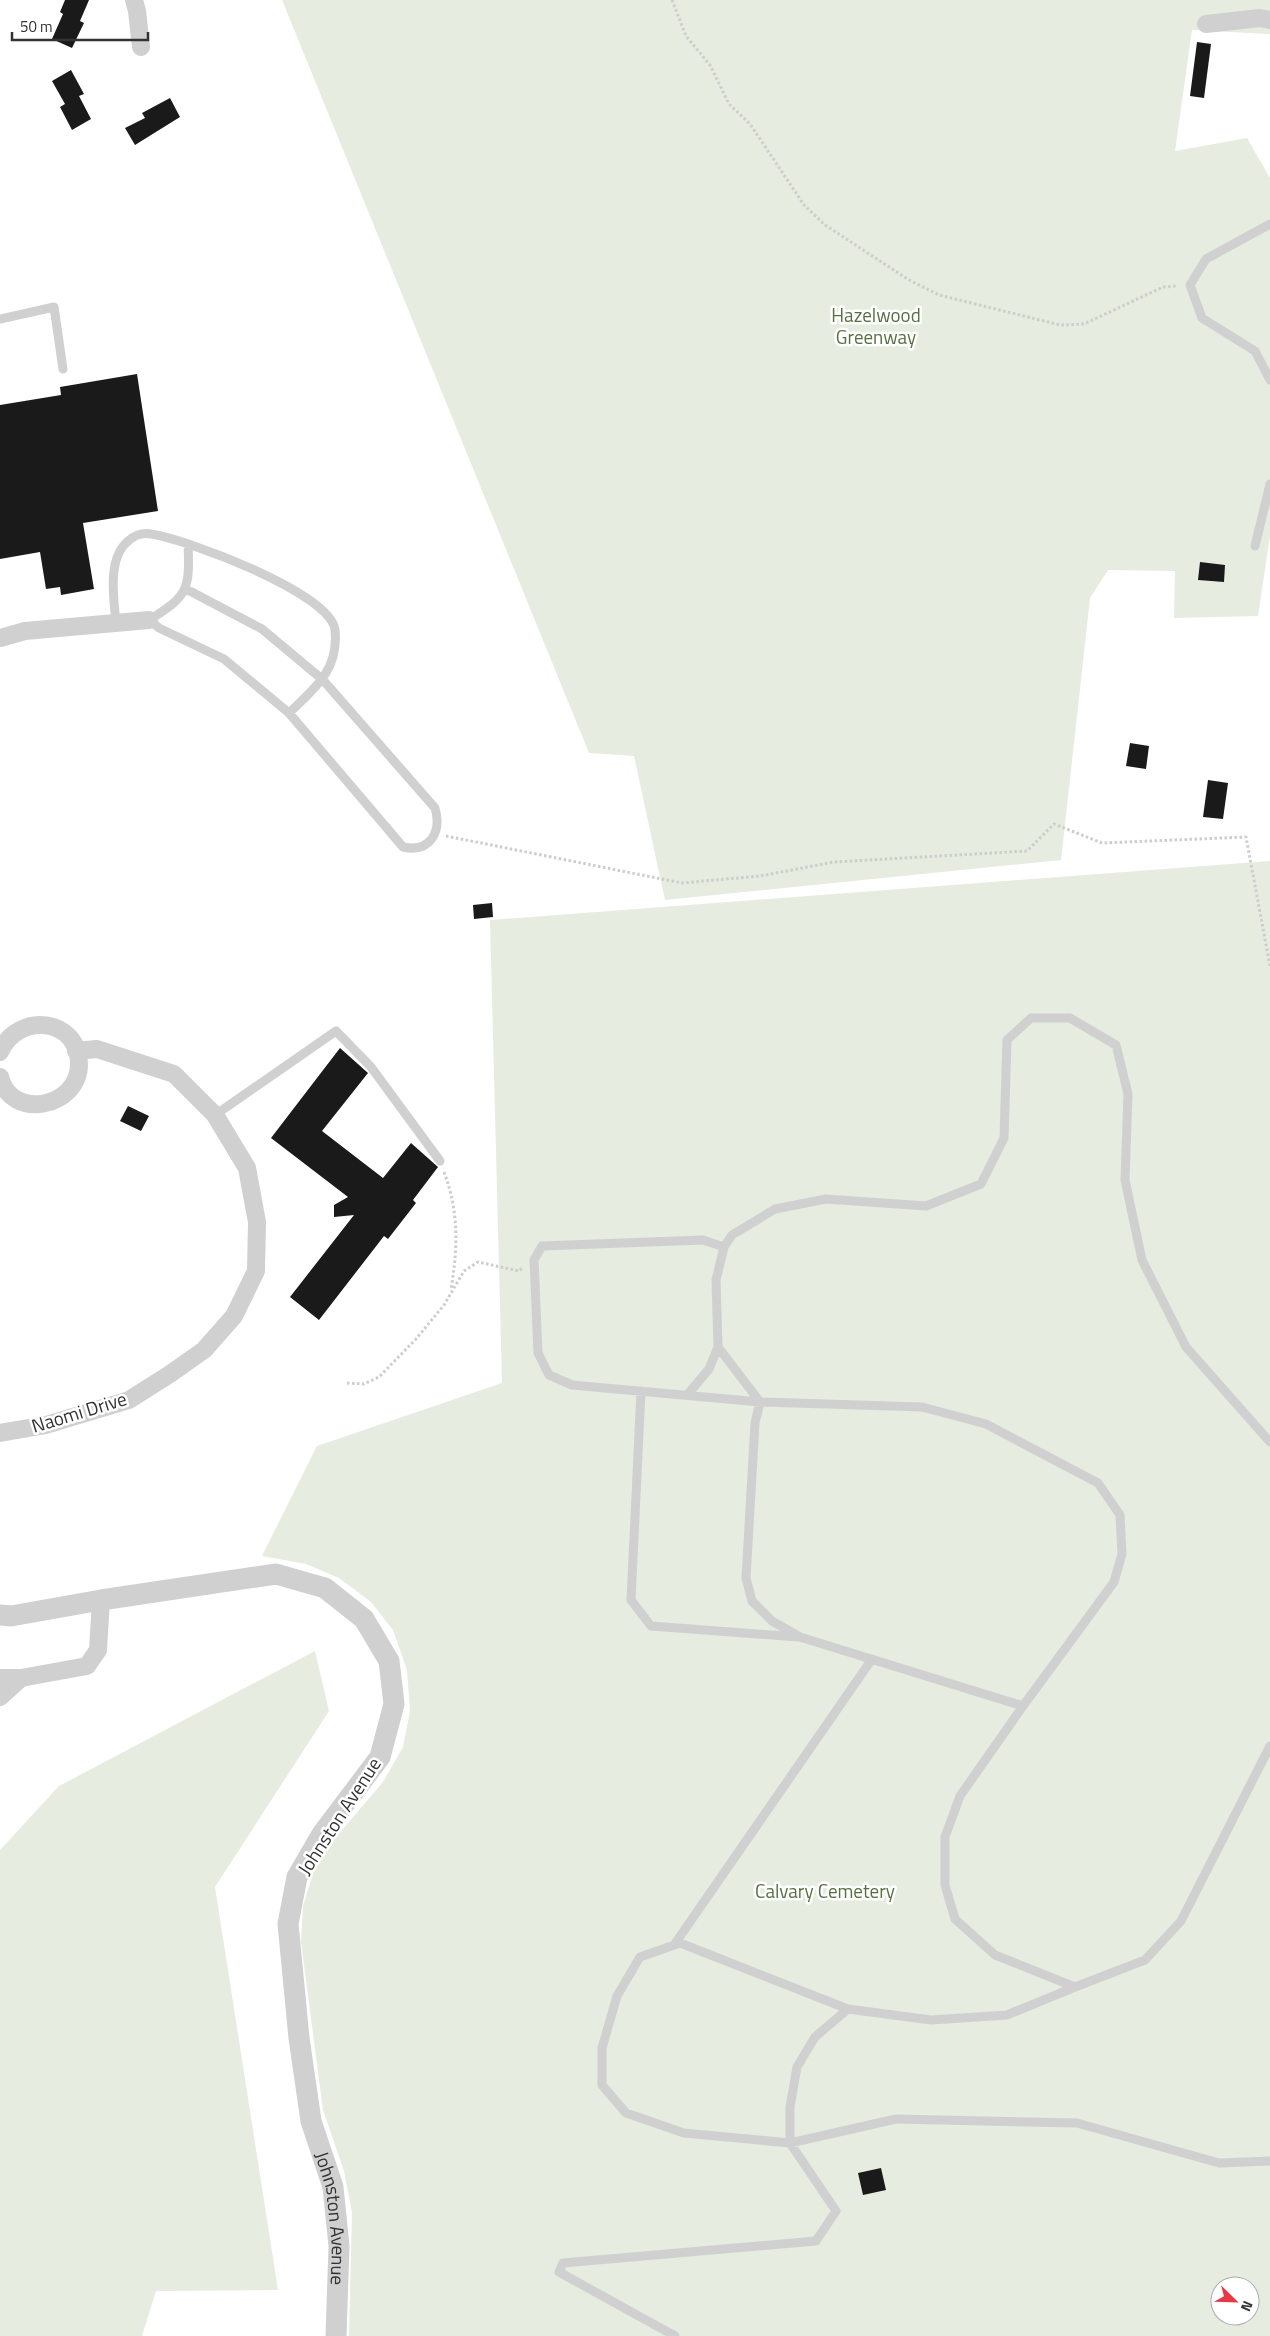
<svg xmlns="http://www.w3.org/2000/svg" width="1270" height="2336" viewBox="0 0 1270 2336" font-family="'Titillium Web',sans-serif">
  <rect width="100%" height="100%" fill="#fff"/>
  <path fill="#e6ecdf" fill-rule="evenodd" d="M282,0H1270V34L1192,30L1175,151L1247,138L1270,178V536L1258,616L1174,618L1175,571L1108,570L1090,598L1061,860L665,900L634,756L589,753Z
    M1270,861V2336H349L352,2213L344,2171L323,2110L301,1942L303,1906L313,1873L331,1843L383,1782L403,1747L410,1711L407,1670L393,1630L371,1602L339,1578L306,1564L262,1556L317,1446L502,1383L490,920ZM1220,2286H1250V2316H1220Z
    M315,1651L329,1711L215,1887L278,2290L156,2291L142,2336H0V1850L59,1786Z"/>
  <path fill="#1a1a1a" d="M65,0H89L80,21L84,23L72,48L52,39L63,14L60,12Z
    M1197,42L1211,44L1204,98L1190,96Z
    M71,70L84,94L79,96L91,119L72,130L60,107L65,104L52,81Z
    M170,98L180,117L135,145L125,128L145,118L142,113Z
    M137,374L158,511L83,523L94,589L61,595L60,587L46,589L40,552L0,559V405L61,395L60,387Z
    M1200,562L1225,565L1224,582L1198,580Z
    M1130,743L1149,746L1146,769L1126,766Z
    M1208,780L1228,783L1223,819L1203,817Z
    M492,903L493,917L474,919L473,905Z
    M340,1048L368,1073L322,1131L383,1178L411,1143L438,1167L413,1200L416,1203L388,1239L384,1236L319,1320L290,1297L354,1215L334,1217V1205L348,1197L271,1138Z
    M128,1106L149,1116L141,1131L120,1121Z
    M881,2168L886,2190L863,2195L858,2173Z"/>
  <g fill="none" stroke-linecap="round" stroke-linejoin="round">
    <path stroke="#cdcdcd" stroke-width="3" stroke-dasharray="2.5 2.5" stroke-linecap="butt" d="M672,0L686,36L710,65L729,104L750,124L804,205L825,225L909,280L939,295L1060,325L1084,324L1163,287L1177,286
      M446,836L682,883L760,876L834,862L1027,851L1054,824L1102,843L1246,837L1270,966
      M444,1172C459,1212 458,1247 451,1289
      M347,1383L364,1384L379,1377L416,1339L444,1305L464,1271L478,1262L519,1271L522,1268"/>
    <path stroke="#d0d0d0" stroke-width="9" d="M1270,224L1206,259L1190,285L1202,318L1255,351L1270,380
      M0,319L54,307L63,369
      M1255,546L1270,484
      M186,589L262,629L323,680L435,808C442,832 430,853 403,847L289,713L224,659L159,628L149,620C188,596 190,590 188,544
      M116,623C114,600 107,560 127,542C133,536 142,532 151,534C186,539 331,593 335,630C339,670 315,688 289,713
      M215,1115L336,1031L371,1067L440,1161
      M724,1247L703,1240L542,1246L534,1260L538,1353L549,1375L572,1385L760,1402L755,1423L746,1578L752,1601L772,1621L800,1637L1023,1706
      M641,1391L631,1600L651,1626L798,1637
      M688,1394L709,1369L718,1347
      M1270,1442L1186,1347L1142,1260L1125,1180L1128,1094L1116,1045L1070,1018H1031L1007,1040L1004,1138L981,1184L926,1206L826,1199L775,1209L732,1235L724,1247L716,1280L718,1347L760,1402L922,1407L986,1424L1098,1483L1120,1515L1122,1554L1114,1582L1023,1706L960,1796L945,1837V1885L955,1919L995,1955L1075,1987L1007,2015L931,2020L848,2009L680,1943L640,1957L617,1996L602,2048V2085L626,2113L684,2133L790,2143L896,2119L1077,2123L1219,2163L1270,2161
      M674,1945L872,1659
      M1075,1987L1145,1960L1181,1921L1270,1746
      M675,2336L559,2272L563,2263L816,2241L836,2211L790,2143V2107L797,2067L815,2037L848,2009"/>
    <path stroke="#d0d0d0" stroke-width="18" d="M134,0L137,11L141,47
      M1206,24L1260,18L1270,20
      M0,638L25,631L149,620
      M0,1052C18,1011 79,1018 79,1064C79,1108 11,1121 0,1077
      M0,1433L46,1425L129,1400L170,1374L204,1350L234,1316L256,1271L257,1222L247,1168L215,1115L174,1074L97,1049L76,1051
      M0,1678H21L87,1666L98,1650L101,1600
      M0,1697L21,1678"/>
    <path stroke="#d0d0d0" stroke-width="21" id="s1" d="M0,1615L11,1616L101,1600L276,1574L325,1588L364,1619L389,1661L394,1704L380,1757L322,1834L297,1877L288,1924L299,2038L311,2121L333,2187L339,2246L336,2336"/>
  </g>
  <g text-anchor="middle" stroke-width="5" stroke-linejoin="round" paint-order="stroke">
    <g font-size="19" fill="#56703f" stroke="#fff">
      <text x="876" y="322">Hazelwood<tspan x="876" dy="22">Greenway</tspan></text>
      <text x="825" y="1898">Calvary Cemetery</text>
    </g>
    <g font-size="19" fill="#333" stroke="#fff">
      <text transform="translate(79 1412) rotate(-17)" y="7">Naomi Drive</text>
      <text transform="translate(339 1816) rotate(-57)" y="7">Johnston Avenue</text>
      <text dy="7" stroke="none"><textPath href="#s1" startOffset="1020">Johnston Avenue</textPath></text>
    </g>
  </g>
  <g transform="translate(1235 2301) rotate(113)"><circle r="24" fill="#ffffff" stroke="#adadad"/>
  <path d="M0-4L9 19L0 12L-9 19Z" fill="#e63946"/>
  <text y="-8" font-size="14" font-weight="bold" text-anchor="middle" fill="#333333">N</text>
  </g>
  <path d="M12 32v8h136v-8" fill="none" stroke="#333333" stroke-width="2.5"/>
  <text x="20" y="32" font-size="15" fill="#333333" stroke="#ffffff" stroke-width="4" paint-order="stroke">50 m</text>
</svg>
